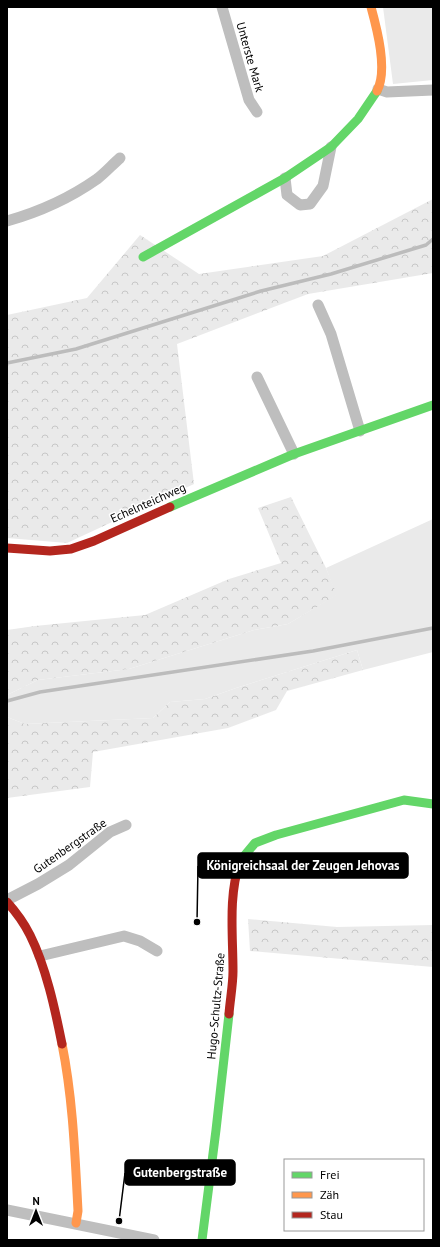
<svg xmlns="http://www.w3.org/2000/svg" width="440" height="1247" viewBox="0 0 440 1247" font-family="'PT Sans',sans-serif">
  <defs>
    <pattern id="forest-crowns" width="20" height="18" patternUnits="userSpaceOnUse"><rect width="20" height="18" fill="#eaeaea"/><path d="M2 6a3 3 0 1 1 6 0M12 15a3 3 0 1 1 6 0" fill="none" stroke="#c7c7c7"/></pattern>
  </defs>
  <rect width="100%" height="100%" fill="#fff"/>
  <path fill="#eaeaea" d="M383,7H433V80L393,84Z
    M433,519V652L363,670L357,650L236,688L205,699L170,702L153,718L25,724L7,717V695L38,680L129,669L254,630L288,624L336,595L326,568Z"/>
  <path fill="url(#forest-crowns)" d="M433,199V273L308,294L177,344L194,484L67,543L7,538V315L87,298L140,235L199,274L323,256Z
    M291,497L326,568L337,595L288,624L254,630L129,669L38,680L7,695V630L35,626L145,615L229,579L281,563L258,508Z
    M357,650L363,670L287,691L276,710L228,728L93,752L90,787L7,798V717L25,724L153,718L170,702L205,699L236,688Z
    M248,919L337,927L433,925V967L250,951Z"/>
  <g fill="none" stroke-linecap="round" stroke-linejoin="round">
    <path stroke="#bcbcbc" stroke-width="3.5" d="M7,363L76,349L261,291L331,274L426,245L433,239
      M7,701L40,692L313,651L433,628"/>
    <path stroke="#bebebe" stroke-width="11" d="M222,7L249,100L257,112
      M378,89L387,92L433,90
      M285,178L287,195L300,205L310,204L323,186L331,147
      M7,221C39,212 70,198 97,179C105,173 112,165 120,158
      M318,305L331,334L360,431
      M257,377L294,454
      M7,900L38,884L69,865L110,832L126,825
      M40,956L124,936L140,941L157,951
      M7,1210L154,1240"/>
    <path stroke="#63d668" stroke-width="9" d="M143,257L285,178L331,147L358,119L377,91
      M170,507L294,454L433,405
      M240,861L255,843L276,835L404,800L433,804
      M202,1240L216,1130L229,1014"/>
    <path stroke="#ff974d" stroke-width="9" d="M371,7C377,29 388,70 377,91
      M62,1044C73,1099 75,1155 78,1211L76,1223"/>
    <path stroke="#b3261e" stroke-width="9" d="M7,548L50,551L71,549L94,541L170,507
      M7,902C16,912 24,923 30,935C46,967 55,1009 62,1044
      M229,1014C230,1000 233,985 233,971C233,934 228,897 240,861"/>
  </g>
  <g text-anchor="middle" stroke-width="3" stroke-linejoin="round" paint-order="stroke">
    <g font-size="12" fill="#000" stroke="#fff">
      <text transform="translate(250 57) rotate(74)" y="4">Unterste Mark</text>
      <text transform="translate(148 503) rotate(-24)" y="4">Echelnteichweg</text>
      <text transform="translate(70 846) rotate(-35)" y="4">Gutenbergstraße</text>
      <text transform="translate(216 1006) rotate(-85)" y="4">Hugo-Schultz-Straße</text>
    </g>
  </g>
  <path fill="none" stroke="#000" stroke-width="1.5" d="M197 922L198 866M119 1221L125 1173"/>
  <g fill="#000" stroke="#fff" stroke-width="1.5">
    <circle cx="197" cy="922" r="4"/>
    <circle cx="119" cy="1221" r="4"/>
  </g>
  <g fill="#000" stroke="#000" stroke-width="1.5">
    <rect x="198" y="853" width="210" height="25" rx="4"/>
    <rect x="125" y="1160" width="110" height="25" rx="4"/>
  </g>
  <g font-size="13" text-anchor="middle" font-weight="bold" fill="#fff">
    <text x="303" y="870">Königreichsaal der Zeugen Jehovas</text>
    <text x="180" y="1177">Gutenbergstraße</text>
  </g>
  <rect width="440" height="1247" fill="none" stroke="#000000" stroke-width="16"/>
  <rect x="284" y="1159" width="140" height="72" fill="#ffffff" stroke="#999999"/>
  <rect x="292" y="1172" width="20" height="6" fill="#63d668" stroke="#999999"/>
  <text x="320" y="1179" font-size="12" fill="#000000">Frei</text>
  <rect x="292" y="1192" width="20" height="6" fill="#ff974d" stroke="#999999"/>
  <text x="320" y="1199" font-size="12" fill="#000000">Zäh</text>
  <rect x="292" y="1212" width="20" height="6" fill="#b3261e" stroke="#999999"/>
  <text x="320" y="1219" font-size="12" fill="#000000">Stau</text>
  <g transform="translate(36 1211)" stroke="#ffffff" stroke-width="3" paint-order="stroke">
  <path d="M0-3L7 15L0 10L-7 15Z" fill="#000000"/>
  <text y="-6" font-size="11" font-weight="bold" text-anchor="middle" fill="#000000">N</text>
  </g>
</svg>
